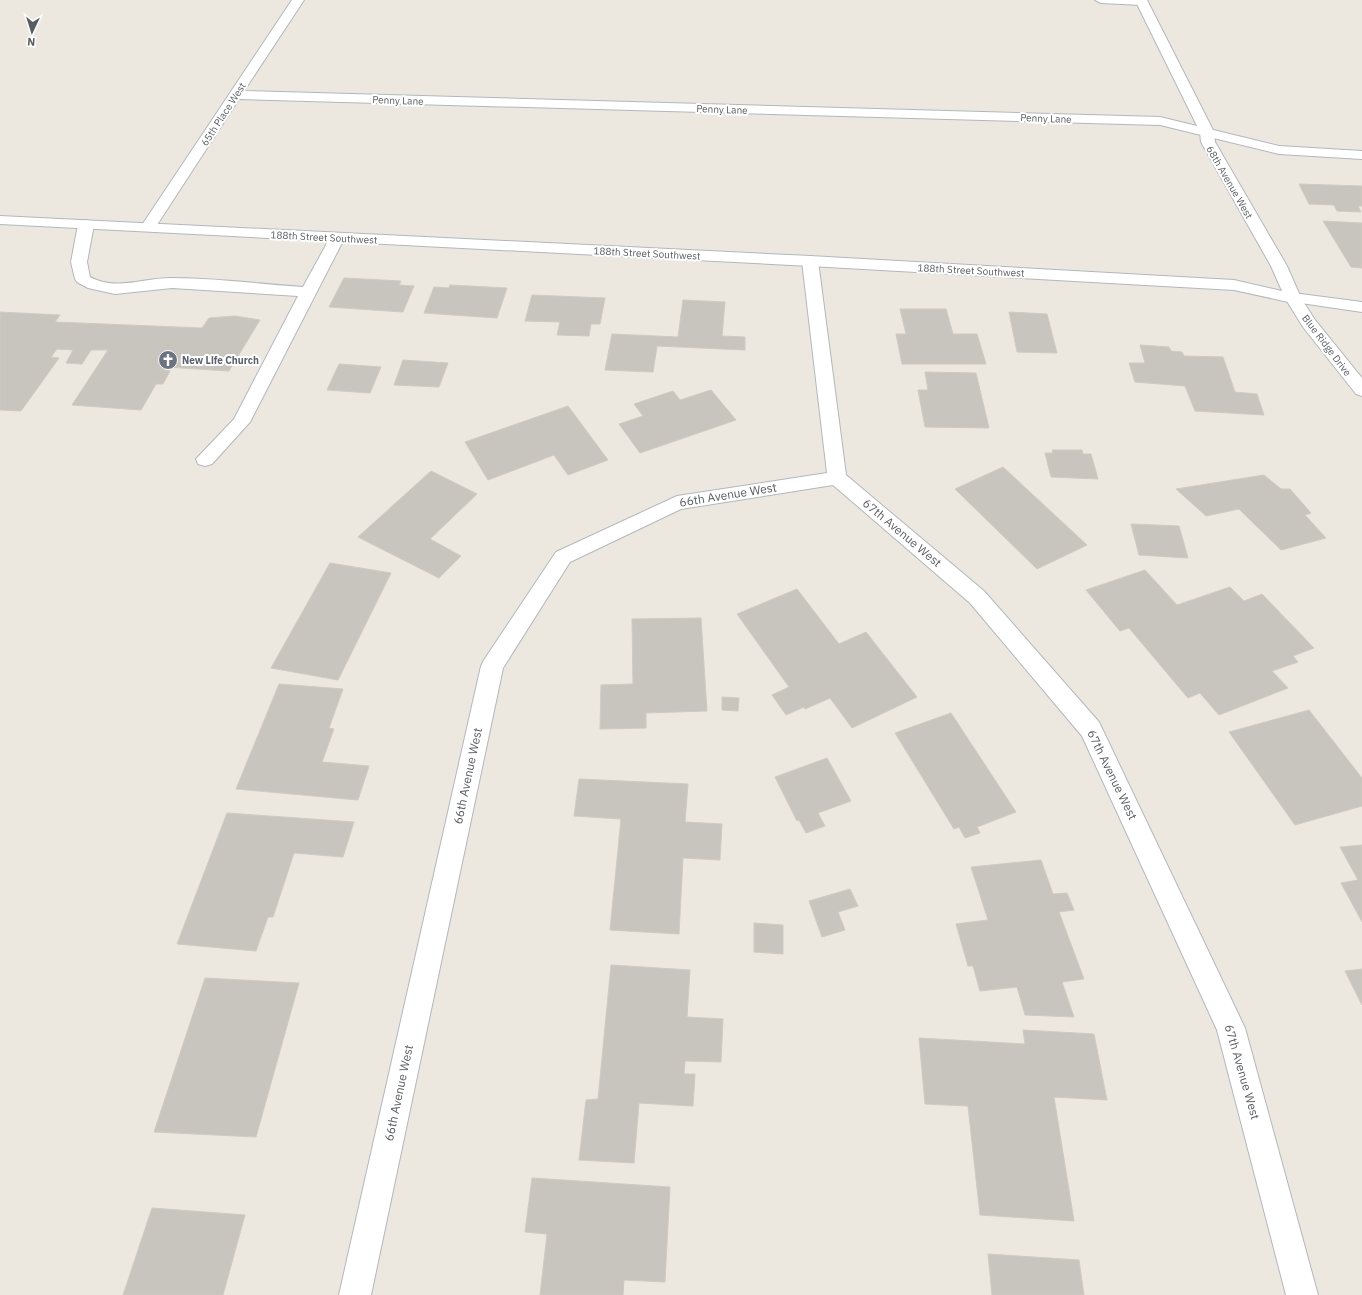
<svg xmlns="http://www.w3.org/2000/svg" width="1362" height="1295" viewBox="0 0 1362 1295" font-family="'IBM Plex Sans',sans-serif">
  <rect width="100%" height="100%" fill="#ece8e0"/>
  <path fill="#c8c5bf" stroke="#d0cabf" d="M1299,184L1362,186V206H1358L1361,212L1337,211L1334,205L1309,204Z
    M1323,221L1362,223V268L1351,267Z
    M344,278L401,281L399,285L414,286L403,312L329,307Z
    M450,285L507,288L497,318L424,313L434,287L449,288Z
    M532,295L605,298L600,324H591L589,336L557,335L560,322L525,321Z
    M683,300L725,302L722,336L745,337V350L657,346L653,372L605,370L612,334L678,337Z
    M900,309H946L953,334H977L986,364H902L896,334H906Z
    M0,312L60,315L55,322L202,328L209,318L235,316L260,320L229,371L166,367L164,370L170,371L163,384H156L141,410L72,405L108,350H91L82,364L66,363L73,350L57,349L51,357L59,358L21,411L0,410Z
    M1009,312L1047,314L1057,353L1017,352Z
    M1140,345L1169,347L1171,351L1182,352L1184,356L1223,357L1235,392L1257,394L1264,415L1195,411L1185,386L1135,382L1129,363H1145Z
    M403,360L448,363L439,387L394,385Z
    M339,364L381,367L370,393L327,390Z
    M925,372L976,373L989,428L925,427L918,390H928Z
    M711,390L736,420L640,453L619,424L643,416L634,404L673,391L680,400Z
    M568,406L608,460L568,475L554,455L488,480L465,442Z
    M1052,450H1082L1083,454H1091L1098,479L1051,477L1045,453H1053Z
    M1003,467L1087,545L1037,569L955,489Z
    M431,471L477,494L430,539L461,556L439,578L358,537Z
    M1264,475L1281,489H1290L1311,513L1305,515L1326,538L1281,550L1239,509L1206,516L1176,489Z
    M1131,524L1179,526L1188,558L1139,555Z
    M330,563L391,573L338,680L271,668Z
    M1145,570L1177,605L1230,587L1244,601L1262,594L1314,648L1293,656L1298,662L1272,671L1288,688L1219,715L1200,693L1188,698L1129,628L1120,631L1086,590Z
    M797,589L839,644L866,632L917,697L852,728L830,698L805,709L804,707L786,715L772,695L789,687L737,614Z
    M701,618L707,711L646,713V728L600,729L601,685L633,684L632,619Z
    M279,684L343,689L329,728L334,729L322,762L369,766L358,800L236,789Z
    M722,697L739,698L738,711L722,710Z
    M1309,710L1362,778V806L1295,825L1229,732Z
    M951,713L1016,812L977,827L980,833L965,838L959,827L954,829L895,733Z
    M827,758L851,801L818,813L825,826L806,833L799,820L797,821L775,777Z
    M579,779L688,784L685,822L722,824L720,860L683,858L679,934L610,930L621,819L574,816Z
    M227,813L354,822L343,857L294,853L273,917H268L256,951L177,944Z
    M1362,845V922L1341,883L1358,880L1340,847Z
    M1041,860L1053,894L1067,893L1074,910L1059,912L1084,979L1062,982L1074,1017L1025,1015L1017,987L980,991L973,966H968L956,924L988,920L971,867Z
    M850,889L858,906L838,912L845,930L822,937L809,901Z
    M754,923L783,925V954L754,952Z
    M611,965L690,970L687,1017L723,1019L721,1062L685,1061L684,1074H695L693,1106L639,1103L634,1163L579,1160L586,1100L598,1099Z
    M1362,969V1005L1345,971Z
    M205,978L299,983L256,1137L154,1132Z
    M1023,1030L1094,1034L1107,1100L1054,1097L1074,1221L980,1215L968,1106L925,1104L919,1038L1025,1044Z
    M532,1178L670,1187L665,1282L624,1280L623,1295H540L547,1234L525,1232Z
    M152,1208L245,1215L223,1295H123Z
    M988,1254L1079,1260L1084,1295H992Z"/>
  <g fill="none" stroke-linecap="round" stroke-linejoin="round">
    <g stroke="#b3b7bb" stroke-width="2">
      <path id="service" d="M86,220L91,222L94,225L87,262L90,277C116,291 143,278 171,278C215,278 259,284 303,287L332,234H342L345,237L250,422L212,464L205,466L198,464L196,459L234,419L298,296L172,288L115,294L88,288L77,282L75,279L71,262L78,225L81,222Z
        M1293,293L1362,302V312L1287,301L1285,298L1287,295Z"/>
    </g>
    <g stroke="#b3b7bb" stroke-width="2">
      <path id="minor" d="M292,0H304L244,91L1160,117L1279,146L1362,151V159L1279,154L1160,125L239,99L153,231H143L140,228Z
        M1095,0H1146L1148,2L1142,5L1101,3Z
        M810,256L816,258L818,261L846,475L984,591L1099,722L1245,1028L1318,1295H1286L1217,1030L1082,736L970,603L833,485L681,509L570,562L503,668L371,1295H339L481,666L484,660L556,552L677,496L827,473L802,261L804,258Z
        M1293,293L1299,295L1315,320L1362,378V396L1356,394L1303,327L1285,298L1287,295Z"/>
    </g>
    <g stroke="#b3b7bb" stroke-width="2">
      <path id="tertiary" d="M1135,0H1147L1214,132L1215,142L1287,266L1301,298L1299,301L1293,303L1234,290L810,266L0,224V216L810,256L1234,280L1282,291L1271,266L1201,142L1200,132Z"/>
    </g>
    <use href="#service" fill="#fff" fill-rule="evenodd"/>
    <use href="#minor" fill="#fff" fill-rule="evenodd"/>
    <use href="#tertiary" fill="#fff" fill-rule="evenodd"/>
  </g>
  <defs>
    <g id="church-disc" transform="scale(1)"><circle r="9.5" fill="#6b7280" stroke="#fff"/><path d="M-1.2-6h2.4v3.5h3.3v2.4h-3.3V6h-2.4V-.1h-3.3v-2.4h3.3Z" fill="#fff"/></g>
  </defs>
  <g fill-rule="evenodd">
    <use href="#church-disc" x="168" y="360"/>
  </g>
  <g text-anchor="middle" stroke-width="4" stroke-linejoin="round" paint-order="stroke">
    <g font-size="10" fill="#595d61" stroke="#fff">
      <text transform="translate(398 100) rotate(2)" y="4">Penny Lane</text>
      <text transform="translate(722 109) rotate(2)" y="4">Penny Lane</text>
      <text transform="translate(223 114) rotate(-57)" y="4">65th Place West</text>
      <text transform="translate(1046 118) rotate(2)" y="4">Penny Lane</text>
      <text transform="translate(1230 182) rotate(60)" y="4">68th Avenue West</text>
      <text transform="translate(324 237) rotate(3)" y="4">188th Street Southwest</text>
      <text transform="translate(647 253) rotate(3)" y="4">188th Street Southwest</text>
      <text transform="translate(971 270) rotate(3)" y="4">188th Street Southwest</text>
      <text transform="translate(1327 345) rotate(53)" y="4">Blue Ridge Drive</text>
    </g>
    <g font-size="10" font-weight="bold" fill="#5b616d" stroke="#fff" text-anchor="start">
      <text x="182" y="364">New Life Church</text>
    </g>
    <g font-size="12" fill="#595d61" stroke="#fff">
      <text transform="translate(728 495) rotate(-9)" y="4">66th Avenue West</text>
      <text transform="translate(902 533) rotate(40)" y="4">67th Avenue West</text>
      <text transform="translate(1112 775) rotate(64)" y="4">67th Avenue West</text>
      <text transform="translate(468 776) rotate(-78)" y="4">66th Avenue West</text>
      <text transform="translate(1242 1072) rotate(74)" y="4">67th Avenue West</text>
      <text transform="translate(399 1093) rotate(-78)" y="4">66th Avenue West</text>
    </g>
  </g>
  <g transform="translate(32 32) rotate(184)" stroke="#ffffff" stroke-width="3" paint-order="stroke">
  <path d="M0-3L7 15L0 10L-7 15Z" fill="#595d61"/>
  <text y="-6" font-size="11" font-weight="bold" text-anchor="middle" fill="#595d61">N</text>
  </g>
</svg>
